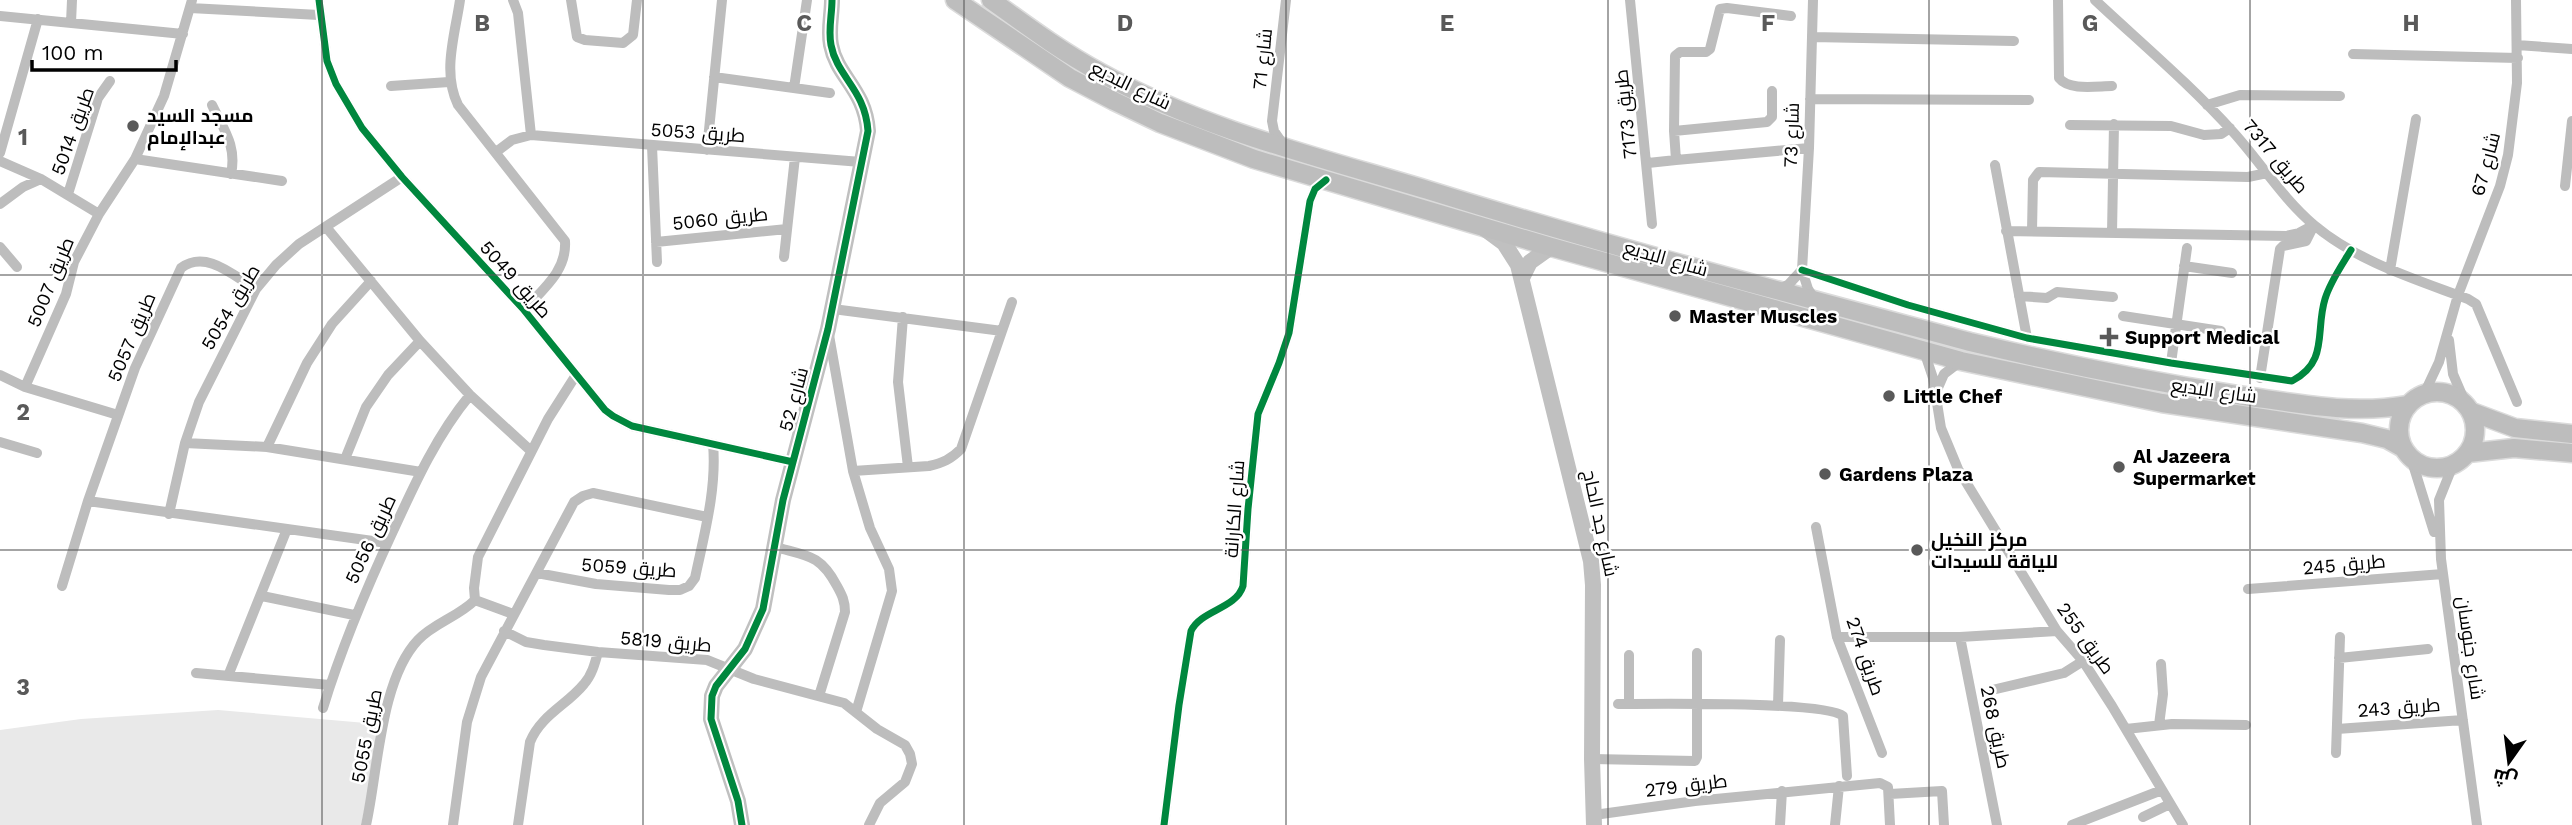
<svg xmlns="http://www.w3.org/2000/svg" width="2572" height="825" viewBox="0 0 2572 825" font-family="'Work Sans',Cairo,sans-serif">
  <rect width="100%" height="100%" fill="#fff"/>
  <path fill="#e9e9e9" d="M218,710L377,724L371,779L361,825H0V730L81,719Z"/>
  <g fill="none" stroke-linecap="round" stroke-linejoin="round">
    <g stroke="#dbdbdb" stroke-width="21">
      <path id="primary" d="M955,0L1070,78L1114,101L1160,123L1254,159L1551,247L1961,361L2162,403L2362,433L2387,439L2403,448
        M991,0C1027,26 1062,52 1101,73C1204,130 1322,158 1434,192C1611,247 1791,294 1970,342C2058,363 2147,381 2237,395C2295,403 2350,415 2407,405
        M2399 430a38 38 0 1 1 76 0a38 38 0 1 1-76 0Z
        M2472,412L2515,428L2572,434
        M2468,453L2514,448L2572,453"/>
    </g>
    <path stroke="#bdbdbd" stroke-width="10" d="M319,0L327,61L336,84L362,128L402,177L524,310L605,410L613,416L632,426L793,462
      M460,0C455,35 442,72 458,105L565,241C567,271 543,289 524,310
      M513,0L518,13L531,135
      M571,0L577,37L585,40L623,43L633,35L637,0
      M1630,0L1652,224
      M1813,0L1809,148L1802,270L1808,289L1815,300
      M2058,0L2059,78C2069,91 2097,86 2112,86
      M2095,0C2141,43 2191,85 2234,133C2261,163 2283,199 2314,225C2358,262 2415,279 2468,299L2476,304L2517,402
      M190,8L319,15
      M0,16L183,34
      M71,23L72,0
      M1812,37L2014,41
      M2517,45L2572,49
      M2353,54L2518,58
      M714,77L830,93
      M391,86L449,82
      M794,88L807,0
      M1810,99L2029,100
      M212,105C224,130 237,146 231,174
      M2207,105L2240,95L2340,96
      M2070,125L2171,126L2204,135L2221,134L2230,128
      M1674,131L1767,122L1772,117V91
      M652,146L657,262
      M1285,147L1274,131L1272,121L1286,0
      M707,150L722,0
      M496,152L512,140L531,135L861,162
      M0,153L38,19
      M135,159L282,181
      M1676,160L1809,148
      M0,161L41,179L99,214
      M1648,163L1676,160L1674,131L1675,56L1680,52H1706L1710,49L1720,9L1727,8L1791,16
      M1995,165L2027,338
      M2565,186L2572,121
      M68,194L98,98L110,81
      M0,204L23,187L41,179
      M326,227L420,341L470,395L531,451
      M2006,231L2286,236L2299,233L2314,225
      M2032,231L2033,180L2039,172L2248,177L2267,173
      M2112,233L2114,124
      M656,242L787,229
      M0,247L17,267
      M784,257L795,157
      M2184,266L2232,273
      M1802,270L1908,305L2027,338L2171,363L2292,381C2329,362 2315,331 2325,299C2330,282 2342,265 2351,250
      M2390,270L2416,119
      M1779,290L1789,284L1802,270
      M2019,296L2047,298L2057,292L2113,297
      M833,309L1002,331
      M2123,316L2221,331
      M903,317L898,382L908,467
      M829,335L853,471L870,528L889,569L892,591L856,712
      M2449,340L2453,374L2465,402
      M1924,351L1933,378L1941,428L1958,469L2057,631L2083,661L2112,706L2183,825
      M2171,363L2187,248
      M0,375L25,387L118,415
      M2260,378L2280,249L2283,246L2306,241L2314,225
      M25,387L66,294L74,262L99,214L135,159L164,96L192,0
      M1937,390L1944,374L1961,361
      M2424,394L2439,362L2458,295L2500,186L2508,155L2517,83L2516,0
      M0,442L37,453
      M185,443L267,447L421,472
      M267,447L307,363L332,324L371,281
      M2411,458L2434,532
      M345,459L366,407L388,375L420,341
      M2453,465L2439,500L2441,559L2477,825
      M853,471L929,466C943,463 951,459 961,449L1012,302
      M88,501L387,543
      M169,514L185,443L199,402L256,289L276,265L299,244L402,177
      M1816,527L1837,637L1882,753
      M775,547C807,556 820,554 837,586C842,595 845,601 845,612L819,696
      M537,573L596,584L669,590H680L689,586L695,578C704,535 717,489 713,444
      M62,586L88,501L135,368L181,268C206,249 234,276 256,289
      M2248,589L2443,574
      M262,596L354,615
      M475,600L513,614
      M504,631L526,642L544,645L598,652L707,660L754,679L844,703L877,729L905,745L910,754L912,764L905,782L880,803L869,825
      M1837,637H1960L2057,631
      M1960,637L1997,825
      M1629,655V704
      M2339,658L2428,649
      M196,673L330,685
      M228,676L287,529
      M1992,690L2064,673L2083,661
      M1618,704C1651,704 1825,701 1843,716L1847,776
      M1778,705L1780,640
      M323,708C342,646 367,587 394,529C416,481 437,435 470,395
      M2159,725L2163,694L2161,664
      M2126,729L2172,724L2246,725
      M2337,729L2463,720
      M2336,753L2340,637
      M1592,759L1695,761L1697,757V653
      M1890,794L1942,791L1944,825
      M1594,815L1695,801L1880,783L1888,787L1890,825
      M2143,817L2170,804
      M366,825C378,772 380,680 418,640C434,623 458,617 475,600L474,588L478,557L548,419L576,375
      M453,825L467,722L481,677L574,502L583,496L593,493L707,517
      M518,825L530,742C541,715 567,705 584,684C592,675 595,663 598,652
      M1164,825L1179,705L1191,631C1201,610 1236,609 1243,586L1248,509L1258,414L1279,363L1289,333L1310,201L1315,189L1326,180
      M1780,825L1782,791
      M1835,825L1839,786
      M2072,825L2162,790"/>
    <path stroke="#c0c0c0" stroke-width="16" d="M1485,229L1504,243L1518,265L1591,561L1593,585L1592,759L1594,825
      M1522,278L1530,262L1551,247
      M742,825L738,801L711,719L712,696L716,686L745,649L763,609L783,500L828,329L868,131C865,89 837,77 831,45C828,30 832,15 832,0"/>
    <use href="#primary" stroke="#bdbdbd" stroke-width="18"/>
    <g stroke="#fff" stroke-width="11">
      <path id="cycleway" d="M319,0L327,61L336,84L362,128L402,177L524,310L605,410L613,416L632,426L793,462
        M1802,270L1908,305L2027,338L2171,363L2292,381C2329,362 2315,331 2325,299C2330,282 2342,265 2351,250
        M742,825L738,801L711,719L712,696L716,686L745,649L763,609L783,500L828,329L868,131C865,89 837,77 831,45C828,30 832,15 832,0
        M1164,825L1179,705L1191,631C1201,610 1236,609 1243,586L1248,509L1258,414L1279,363L1289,333L1310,201L1315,189L1326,180"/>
    </g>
    <use href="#cycleway" stroke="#00873e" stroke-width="7"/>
  </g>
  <path fill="none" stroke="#595959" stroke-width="2" stroke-opacity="0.55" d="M322,0V825M643,0V825M964,0V825M1286,0V825M1608,0V825M1929,0V825M2250,0V825M0,275H2572M0,550H2572"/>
  <g fill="#595959" stroke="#fff" stroke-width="2.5">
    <circle cx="133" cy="126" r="7"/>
    <circle cx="1675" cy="316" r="7"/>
    <path d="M2105.5 326.5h7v7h7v7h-7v7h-7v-7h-7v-7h7z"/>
    <circle cx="1889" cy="396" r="7"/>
    <circle cx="2119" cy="467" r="7"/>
    <circle cx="1825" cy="474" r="7"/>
    <circle cx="1917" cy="550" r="7"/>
  </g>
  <g text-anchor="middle" stroke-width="5" stroke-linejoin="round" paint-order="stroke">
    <g font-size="19" fill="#000" stroke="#fff">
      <text transform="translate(1262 59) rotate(-84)" y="7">شارع 71</text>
      <text transform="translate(1131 85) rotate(26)" y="7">شارع البديع</text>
      <text transform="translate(1625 114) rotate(-96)" y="7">طريق 7173</text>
      <text transform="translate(72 131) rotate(-70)" y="7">طريق 5014</text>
      <text transform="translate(698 132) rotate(4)" y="7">طريق 5053</text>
      <text transform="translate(1791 135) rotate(-88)" y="7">شارع 73</text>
      <text transform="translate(2276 156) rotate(50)" y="7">طريق 7317</text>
      <text transform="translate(2485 164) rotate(-75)" y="7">شارع 67</text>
      <text transform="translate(720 218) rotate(-6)" y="7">طريق 5060</text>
      <text transform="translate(1666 258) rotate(16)" y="7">شارع البديع</text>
      <text transform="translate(516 279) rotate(48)" y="7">طريق 5049</text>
      <text transform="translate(50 282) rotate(-68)" y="7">طريق 5007</text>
      <text transform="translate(230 307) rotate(-59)" y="7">طريق 5054</text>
      <text transform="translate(131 337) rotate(-67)" y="7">طريق 5057</text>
      <text transform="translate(2214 390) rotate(8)" y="7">شارع البديع</text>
      <text transform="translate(793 399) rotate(-75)" y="7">شارع 52</text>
      <text transform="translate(1234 509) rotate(-86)" y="7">شارع الكارانة</text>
      <text transform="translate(1601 523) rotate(78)" y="7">شارع جد الحاج</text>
      <text transform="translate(370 539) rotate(-65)" y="7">طريق 5056</text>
      <text transform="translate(2344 564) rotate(-5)" y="7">طريق 245</text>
      <text transform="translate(629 567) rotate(4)" y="7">طريق 5059</text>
      <text transform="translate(2086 638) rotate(54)" y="7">طريق 255</text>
      <text transform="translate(666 641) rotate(5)" y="7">طريق 5819</text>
      <text transform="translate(2471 648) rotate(82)" y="7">شارع جنوسان</text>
      <text transform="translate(1866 656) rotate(71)" y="7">طريق 274</text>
      <text transform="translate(2399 707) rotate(-4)" y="7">طريق 243</text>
      <text transform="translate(1996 727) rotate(78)" y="7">طريق 268</text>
      <text transform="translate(366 736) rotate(-79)" y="7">طريق 5055</text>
      <text transform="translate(1686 785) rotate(-7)" y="7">طريق 279</text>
    </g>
    <g font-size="19" font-weight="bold" fill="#000" stroke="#fff" text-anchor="start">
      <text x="147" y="122">مسجد السيد<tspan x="147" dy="22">عبدالإمام</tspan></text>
      <text x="1689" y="323">Master Muscles</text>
      <text x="2125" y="344">Support Medical</text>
      <text x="1903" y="403">Little Chef</text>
      <text x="2133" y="463">Al Jazeera<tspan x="2133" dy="22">Supermarket</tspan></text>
      <text x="1839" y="481">Gardens Plaza</text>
      <text x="1931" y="546">مركز النخيل<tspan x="1931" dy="22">للياقة للسيدات</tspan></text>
    </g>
  </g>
  <g font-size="23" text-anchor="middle" font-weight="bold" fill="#595959" stroke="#fff" stroke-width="5" stroke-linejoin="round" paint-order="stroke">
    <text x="482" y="31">B</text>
    <text x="804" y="31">C</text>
    <text x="1125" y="31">D</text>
    <text x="1447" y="31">E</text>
    <text x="1768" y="31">F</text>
    <text x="2090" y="31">G</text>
    <text x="2411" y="31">H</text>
    <text x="23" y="145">1</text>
    <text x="23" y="420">2</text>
    <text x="23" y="695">3</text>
  </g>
  <g transform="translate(2509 762) rotate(194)" stroke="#ffffff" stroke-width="5" paint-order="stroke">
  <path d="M0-5L12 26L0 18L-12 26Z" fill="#000000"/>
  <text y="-10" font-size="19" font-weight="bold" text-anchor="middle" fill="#000000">ش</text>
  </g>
  <path d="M32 60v10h144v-10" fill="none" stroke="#000000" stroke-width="3.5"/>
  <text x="42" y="60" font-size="21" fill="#000000" stroke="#ffffff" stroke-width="5" paint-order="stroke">100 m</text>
</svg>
